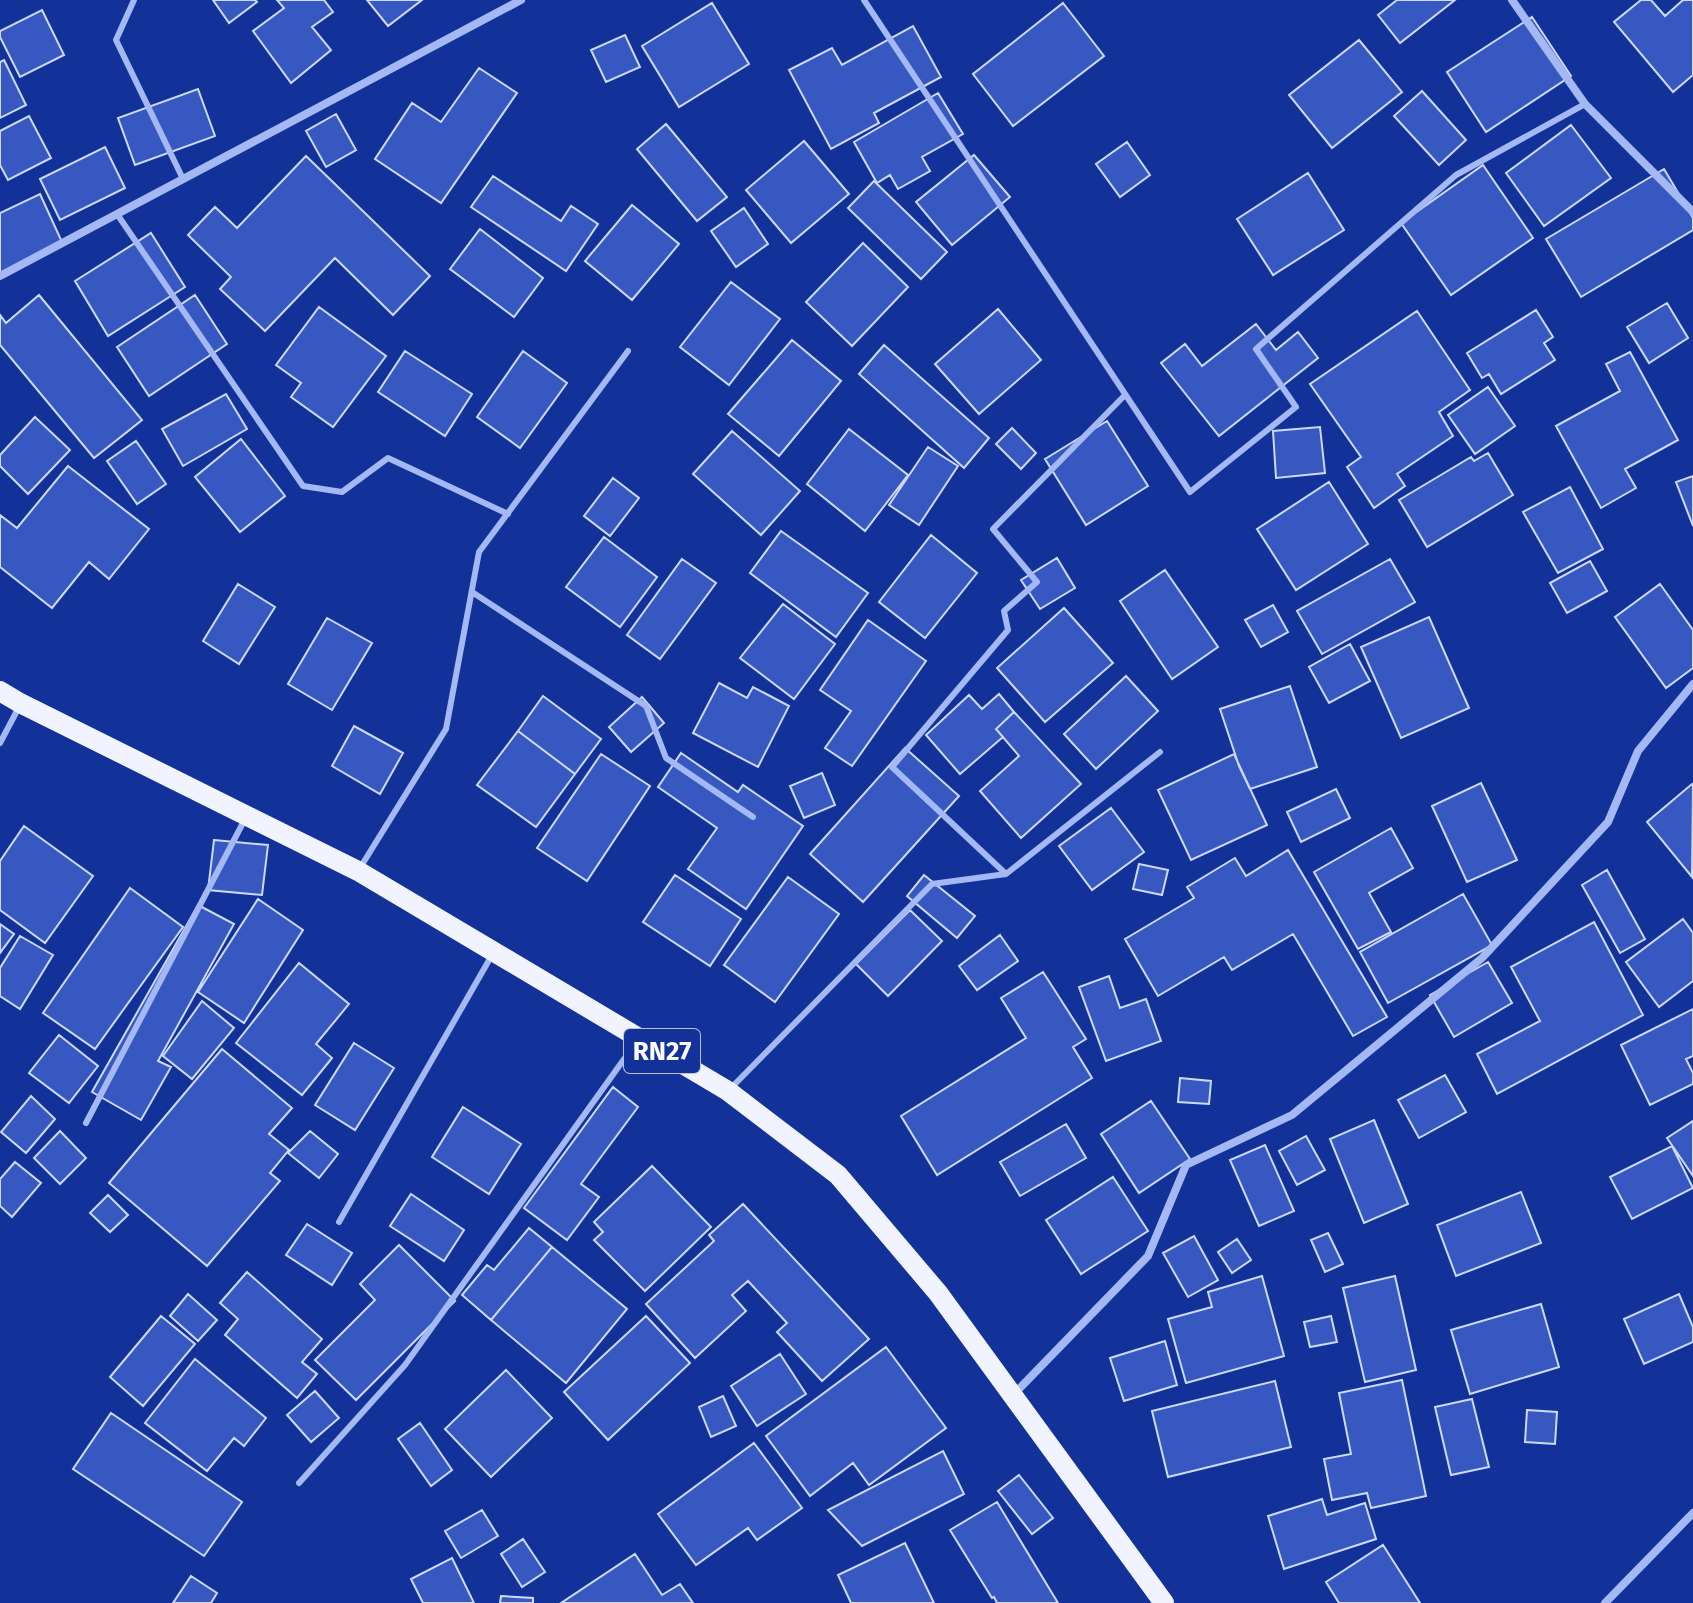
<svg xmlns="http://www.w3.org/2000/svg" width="1693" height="1603" viewBox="0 0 1693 1603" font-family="'Fira Sans',sans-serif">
  <rect width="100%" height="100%" fill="#123299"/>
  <path fill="#3658c0" stroke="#cdd9fe" stroke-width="2" d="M213,0H255L257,2L229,23Z
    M277,0H324L333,12L312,27L331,50L291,83L253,31L284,8Z
    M367,0H422L388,26Z
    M1397,0H1455L1400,43L1378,15Z
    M1641,0H1651L1665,16L1683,0H1693V75L1673,92L1614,22Z
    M712,3L749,64L679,107L642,46Z
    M1063,3L1104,56L1013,126L973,74Z
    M42,10L64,55L20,77L0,37V31Z
    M1532,17L1571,76L1486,132L1447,72Z
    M913,26L941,77L874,113L879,123L831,149L789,70L832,48L842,65Z
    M625,35L640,67L606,82L591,50Z
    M1359,40L1402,92L1332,148L1289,95Z
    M4,60L26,105L0,118V62Z
    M479,68L517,93L441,203L375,159L412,103L441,122Z
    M198,89L215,136L135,165L118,118Z
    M1422,91L1466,140L1439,165L1394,116Z
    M938,93L963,134L922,157L930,171L898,189L890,175L877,183L854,142Z
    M336,114L356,150L326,167L306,131Z
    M29,116L51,158L8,180L0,165V131Z
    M666,124L727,197L697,221L637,149Z
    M1571,125L1611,178L1544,226L1506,173Z
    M804,141L849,194L791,243L746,190Z
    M1127,142L1150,175L1120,197L1096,164Z
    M105,147L125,188L60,220L40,179Z
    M974,155L1010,197L952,245L916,202Z
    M306,156L430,276L393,315L335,258L265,331L220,289L231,277L188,235L215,207L237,228Z
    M1483,165L1533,238L1451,295L1401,223Z
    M1664,169L1693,218V230L1581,297L1546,239Z
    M1308,173L1344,230L1273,275L1237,219Z
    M493,176L561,221L571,206L598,224L566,271L471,207Z
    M874,181L947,252L921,279L848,208Z
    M40,194L62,242L0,273V213Z
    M632,205L679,244L632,300L585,261Z
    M744,208L768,244L736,267L711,231Z
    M480,229L543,278L514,317L450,269Z
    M151,233L185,287L108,336L75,281Z
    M863,243L908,287L852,346L806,302Z
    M731,282L780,319L729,385L680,347Z
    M39,295L142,420L94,458L0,345V315L6,323Z
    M195,295L227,344L149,396L117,347Z
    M1667,303L1688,338L1649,363L1627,327Z
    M319,307L386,356L333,427L291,397L301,383L276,365Z
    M998,309L1041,360L979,414L935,364Z
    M1536,310L1553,337L1544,343L1555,360L1501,394L1489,374L1482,378L1467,353Z
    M1417,311L1470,390L1439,412L1453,436L1397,474L1405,486L1374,508L1347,467L1361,457L1310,384Z
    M1256,324L1276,350L1298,332L1318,358L1219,436L1161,363L1185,344L1202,366Z
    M792,340L841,381L779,456L728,414Z
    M884,345L989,438L964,468L859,374Z
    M405,351L472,394L445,436L378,392Z
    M523,351L567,383L520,448L477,417Z
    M1630,352L1678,440L1625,469L1636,488L1601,508L1556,426L1620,391L1606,364Z
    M1488,387L1515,426L1475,454L1448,415Z
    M226,394L247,429L183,466L162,429Z
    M35,417L70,450L28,494L0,466V455Z
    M1107,421L1148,486L1086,525L1045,459Z
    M1320,427L1325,473L1276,478L1273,431Z
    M1012,428L1036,453L1021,469L996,444Z
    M849,429L908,475L865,531L807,484Z
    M732,431L800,491L761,535L693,474Z
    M241,439L285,496L240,532L195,477Z
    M136,441L166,484L137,504L107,461Z
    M928,447L958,466L919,525L889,505Z
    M1488,453L1513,495L1427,547L1399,500L1471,457L1474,461Z
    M68,466L149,529L109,579L89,562L52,608L0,567V515L17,528Z
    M1693,476V526L1676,482Z
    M613,478L639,498L610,536L584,516Z
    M1329,482L1368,544L1296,590L1257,529Z
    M1570,487L1603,549L1558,573L1523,512Z
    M781,531L868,593L836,637L750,573Z
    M931,535L977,573L925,638L879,602Z
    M604,537L657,577L620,627L566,587Z
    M1057,558L1075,588L1040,609L1021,580Z
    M682,559L716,583L660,659L627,635Z
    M1390,559L1415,602L1322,654L1297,611Z
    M1590,561L1607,591L1567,613L1550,583Z
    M1165,570L1218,647L1172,679L1120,601Z
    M238,584L275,607L239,664L203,641Z
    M1660,584L1693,630V668L1666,688L1615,617Z
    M783,604L835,644L794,699L740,658Z
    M1273,605L1288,632L1261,647L1245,620Z
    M1064,608L1113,663L1045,722L997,668Z
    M1429,617L1469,708L1401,738L1361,647Z
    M327,618L372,643L332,710L288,684Z
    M868,620L926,661L852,766L825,748L851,711L820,690Z
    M1350,644L1370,681L1329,703L1309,667Z
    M1126,676L1158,711L1096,769L1064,734Z
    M719,683L747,698L753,687L789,706L758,767L693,733Z
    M1290,686L1317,767L1250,789L1239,766L1220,709Z
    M999,694L1014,712L996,729L1003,737L960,774L926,735L969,695L982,709Z
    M543,696L601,739L575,774L518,731Z
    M642,697L664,723L631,752L609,727Z
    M1014,712L1081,784L1021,838L980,791L1019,756L996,729Z
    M354,726L403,753L380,794L332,766Z
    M518,731L575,774L536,827L477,785Z
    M905,748L959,796L863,902L810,854Z
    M681,753L738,792L743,785L803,826L746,909L688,869L717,828L658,787Z
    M601,754L650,786L587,881L537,848Z
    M1234,754L1267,825L1191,860L1158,790Z
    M822,773L835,805L804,818L790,786Z
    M1481,783L1517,860L1467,882L1432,806Z
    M1692,784L1693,785L1692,877L1647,822Z
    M1336,789L1350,818L1301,842L1287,812Z
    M1111,808L1144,852L1092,890L1059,846Z
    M24,826L93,876L45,943L0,910V861Z
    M1391,828L1413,868L1369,893L1391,932L1358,949L1314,872Z
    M214,840L268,845L262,895L208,890Z
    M1288,850L1387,1017L1353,1036L1293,934L1232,970L1224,957L1158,996L1125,939L1194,898L1187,887L1235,858L1246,876Z
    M1139,864L1168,870L1162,895L1133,889Z
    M1607,870L1645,939L1620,953L1582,885Z
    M675,875L741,919L710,966L643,922Z
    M924,875L975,916L957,938L907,896Z
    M788,877L839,914L775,1002L724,965Z
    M130,888L183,927L95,1049L43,1013Z
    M1463,894L1492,945L1388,1003L1360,952Z
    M258,899L303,930L244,1023L198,992Z
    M198,905L234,924L158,1061L171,1067L141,1120L92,1092Z
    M910,910L942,941L888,996L856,964Z
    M1683,919L1693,933V981L1659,1007L1626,962Z
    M1594,922L1643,1015L1497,1094L1477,1054L1540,1021L1511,967Z
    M0,924L14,934L0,953Z
    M1000,935L1018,961L977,990L959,966Z
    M20,936L53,955L20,1009L0,996V968Z
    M1488,962L1512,1003L1454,1037L1430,995Z
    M299,963L349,1004L316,1044L332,1058L302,1095L236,1043Z
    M1043,972L1086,1039L1073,1047L1092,1078L937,1175L901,1116L1026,1038L1001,998Z
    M1109,976L1120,1008L1146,999L1161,1041L1106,1061L1079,987Z
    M202,1001L234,1028L192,1079L163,1056Z
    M1693,1009V1056L1686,1059L1693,1073V1084L1650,1105L1621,1045Z
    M59,1035L98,1066L69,1103L29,1073Z
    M354,1043L394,1068L355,1130L315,1105Z
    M222,1049L292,1108L269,1134L289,1150L270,1173L280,1181L207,1266L109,1183Z
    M1445,1075L1466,1112L1419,1138L1398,1100Z
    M1180,1078L1211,1081L1209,1104L1178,1102Z
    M613,1087L638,1107L581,1184L599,1197L567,1240L524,1208Z
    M31,1096L55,1119L26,1153L1,1132Z
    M1151,1101L1190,1159L1139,1193L1101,1134Z
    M463,1107L521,1144L489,1194L432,1157Z
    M1374,1120L1408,1204L1364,1223L1330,1139Z
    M1693,1121V1176L1667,1138Z
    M1066,1124L1086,1158L1020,1196L1000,1162Z
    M60,1131L86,1158L60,1184L34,1158Z
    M310,1131L338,1154L319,1178L288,1153Z
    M1306,1136L1325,1170L1297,1185L1279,1151Z
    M1265,1145L1294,1211L1259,1226L1230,1160Z
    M1672,1146L1693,1188L1632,1219L1610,1177Z
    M15,1162L41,1183L12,1217L0,1206V1179Z
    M652,1166L711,1227L645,1291L594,1240L603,1232L594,1222Z
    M1113,1177L1148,1231L1081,1274L1046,1220Z
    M1521,1192L1541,1243L1456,1276L1437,1225Z
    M411,1194L464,1230L444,1261L390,1226Z
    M108,1195L128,1215L110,1232L90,1213Z
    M743,1204L869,1339L822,1381L777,1332L787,1323L748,1281L732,1295L746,1311L695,1358L646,1304L714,1241L709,1235Z
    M307,1224L352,1253L332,1285L286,1255Z
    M529,1228L552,1247L491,1320L462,1295L487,1265L494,1270Z
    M1328,1233L1343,1264L1325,1272L1311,1240Z
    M1194,1236L1218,1280L1188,1297L1163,1253Z
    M1237,1239L1251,1260L1232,1273L1218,1252Z
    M399,1245L455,1301L356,1400L315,1360L375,1300L360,1284Z
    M552,1247L627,1309L566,1383L491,1320Z
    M247,1272L322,1339L302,1362L317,1374L297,1398L225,1335L238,1319L220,1303Z
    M1262,1276L1284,1356L1186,1383L1168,1319L1212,1307L1208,1292Z
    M1395,1276L1416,1370L1365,1382L1343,1288Z
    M188,1294L217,1320L198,1341L170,1316Z
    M1679,1294L1693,1327V1342L1644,1364L1624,1319Z
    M1541,1304L1559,1367L1470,1394L1451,1330Z
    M161,1316L195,1344L143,1406L110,1377Z
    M646,1316L690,1363L608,1440L564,1392Z
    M1331,1316L1337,1342L1310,1347L1304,1322Z
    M1165,1341L1177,1385L1124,1401L1110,1358Z
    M886,1347L946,1428L869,1485L853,1463L810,1496L766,1436Z
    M780,1354L806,1394L757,1426L731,1386Z
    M195,1359L266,1418L244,1446L234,1438L207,1471L145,1423Z
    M506,1370L552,1418L491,1477L445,1429Z
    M1402,1380L1426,1496L1371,1508L1367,1493L1332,1500L1324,1459L1351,1454L1339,1393Z
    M1275,1381L1291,1447L1168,1477L1152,1411Z
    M315,1391L339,1418L311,1442L287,1415Z
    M723,1396L736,1426L711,1437L699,1407Z
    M1472,1399L1489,1467L1451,1475L1435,1407Z
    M1527,1410L1557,1412L1555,1444L1525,1442Z
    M111,1413L242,1502L204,1556L73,1469Z
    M420,1423L452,1470L431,1486L398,1439Z
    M754,1443L802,1508L757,1540L748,1528L696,1565L658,1514Z
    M943,1451L964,1494L862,1546L828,1510Z
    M1019,1475L1053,1518L1032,1534L998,1491Z
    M1322,1499L1327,1515L1365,1503L1376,1539L1284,1569L1268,1516Z
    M997,1502L1058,1603H997L994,1597L992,1598L950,1530Z
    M482,1510L498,1536L461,1558L445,1531Z
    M523,1539L545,1572L522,1587L501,1554Z
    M905,1543L934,1603H851L838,1575Z
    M1383,1545L1420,1603H1339L1326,1582Z
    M635,1554L662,1595L680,1584L693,1603H561Z
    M452,1558L474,1603H423L411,1579Z
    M191,1576L217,1593L211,1603H173Z
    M501,1596L533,1598V1603H500Z"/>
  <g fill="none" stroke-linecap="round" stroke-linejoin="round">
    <path stroke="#a4b8f4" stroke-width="6" d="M134,0L116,40L183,179
      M864,0L1190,492L1296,407L1256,349L1456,175L1585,104
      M117,214L303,486L342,492L388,458L508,514
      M472,592L646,706L666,758L753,817
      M0,743L19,707
      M360,868L446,729L479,552L628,351
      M1006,874L892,767L1008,630L1004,611L1037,582L993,529L1125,395
      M731,1088L932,884L1006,874L1160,752
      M86,1123L245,819
      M339,1222L492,955
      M299,1483L405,1365L637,1041"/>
    <path stroke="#a4b8f4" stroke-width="8" d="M1512,0L1585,104L1693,212
      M0,276L521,0
      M1013,1395L1148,1256L1186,1165L1292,1115L1482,958L1608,822L1638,751L1693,684
      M1605,1603L1693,1513"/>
    <path stroke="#f1f4ff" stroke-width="20" d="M0,691L20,703L358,871L728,1091L838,1175L938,1293L1164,1603"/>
  </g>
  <g text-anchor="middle" stroke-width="7" stroke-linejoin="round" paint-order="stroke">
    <rect fill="#123299" stroke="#b8c2e0" stroke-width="2" x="624" y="1029" width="76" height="44" rx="6"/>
    <g font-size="26" font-weight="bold" fill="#fff">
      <text x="662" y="1060">RN27</text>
    </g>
  </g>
</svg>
